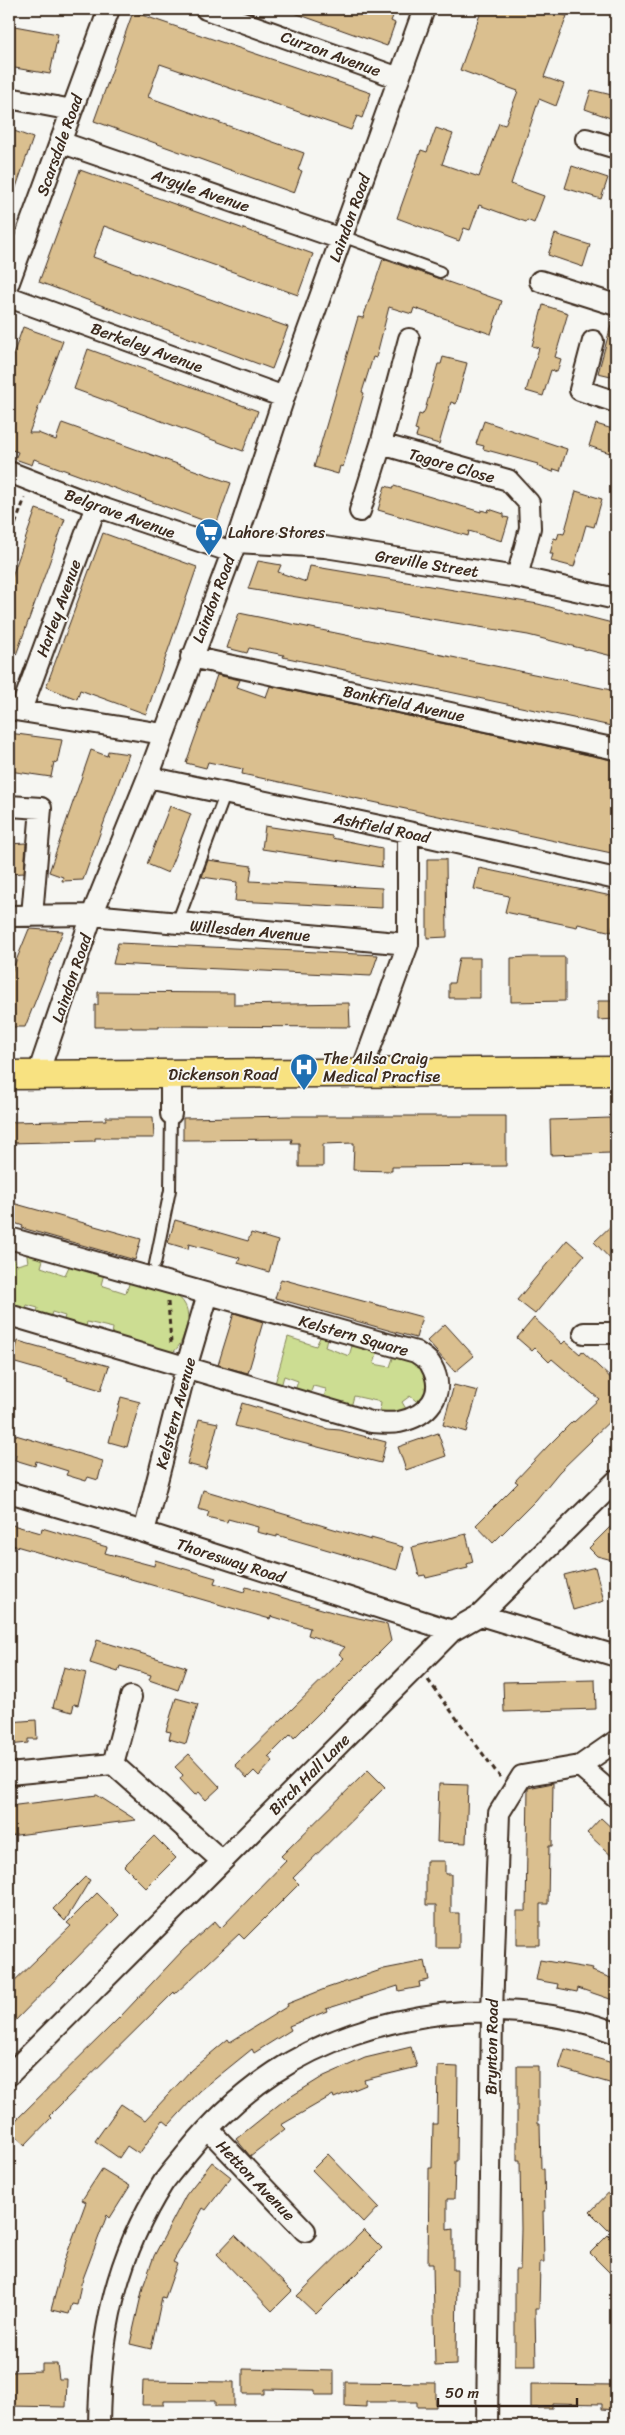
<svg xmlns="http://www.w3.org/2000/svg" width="625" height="2435" viewBox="0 0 625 2435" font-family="Sriracha,sans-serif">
  <rect width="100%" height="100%" fill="#f6f6f2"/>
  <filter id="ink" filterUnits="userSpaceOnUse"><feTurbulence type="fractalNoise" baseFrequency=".02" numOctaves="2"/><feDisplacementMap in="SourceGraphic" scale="10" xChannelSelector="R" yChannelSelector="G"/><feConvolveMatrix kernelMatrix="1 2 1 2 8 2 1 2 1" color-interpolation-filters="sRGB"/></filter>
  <g filter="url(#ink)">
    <path fill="#ccdd92" stroke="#848458" d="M26,1250L45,1253L41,1267L65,1275L72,1260L105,1270L101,1285L126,1293L131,1278C156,1287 197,1291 186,1328C182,1340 181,1346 171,1354L111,1343L113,1328L87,1322L84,1335L61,1329L65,1316L52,1312L48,1325L35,1321L38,1308L27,1305L22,1317L9,1313V1303L12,1301L9,1290V1253L17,1265L28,1262Z
      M322,1333H328L325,1347L349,1356L354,1339L379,1347L374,1364L390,1367L395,1352L426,1368L429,1386L421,1405L410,1396L402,1402L409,1414L379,1418L381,1402L354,1396L350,1411L323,1404L326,1389L313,1386L308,1400L294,1394L298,1381L284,1376L280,1390L274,1387L288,1337L316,1346Z"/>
    <path fill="#dabf8f" stroke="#3b2a1e" d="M289,9H396L391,21L395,23L387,46L289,11Z
      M482,9H546L567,16L544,77L564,84L556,106L539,99L511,184L544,196L534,223L527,220L526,222L479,205L470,230L464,228L459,241L397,218L421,150L427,152L436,128L453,134L442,164L479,177L499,123L505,125L518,91L460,70Z
      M133,12L371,93L362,118L357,116L351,130L160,64L148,97L304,153L298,170L302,171L294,193L94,121Z
      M9,25L58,34L50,74L9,67Z
      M591,90L616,96V120L585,109Z
      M9,129L33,138L11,202L9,201Z
      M572,166L608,178L601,199L565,188Z
      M80,170L313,254L298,295L104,226L93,257L288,327L272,369L39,282Z
      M555,234L590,245L583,267L548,255Z
      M383,259L502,301L491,334L414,308L412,314L389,307L376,358L373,357L362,392L364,393L343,467L340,466L338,474L314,467L358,317L363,318Z
      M543,305L568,313L555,357L561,359L557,372L551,370L543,396L526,391L539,348L532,346Z
      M612,322L616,323V358L611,376L598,373Z
      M23,327L63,341L29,433H38L56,440L62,423L231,483L216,525L34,459L32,465L15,459L18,452L9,449V366Z
      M88,349L258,411L243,451L74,389Z
      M443,357L467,363L456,404L451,402L439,444L416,437L418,431L415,430L419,414L422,415L425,410L438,364H441Z
      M484,421L567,449L560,471L554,469L553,472L537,466L538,464L483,449L484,446L476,444Z
      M596,424L616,430V455L589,446Z
      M385,486L393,488L394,486L481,512V510L488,512L489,509L504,514V517L509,518L502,541L469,531L468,536L378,510Z
      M576,491L602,499L594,527L586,525L574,567L551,561L553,554H550L554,538L557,539L559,533L564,534Z
      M36,509L65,519L11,669L9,668V585Z
      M103,533L197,567L146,714L80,690L77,699L46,687Z
      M258,561L281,565L278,572L306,582L310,566L538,604L616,624V638L612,656L528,635L248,589Z
      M239,613L616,691L613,703H616V727L283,657L284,655L249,648L247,653L227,648Z
      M217,675L240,680L237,687L266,697L270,686L616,761V854L242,774L243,769L208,762L206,768L186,763Z
      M9,733L62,740L57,763L54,762L51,777L9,771Z
      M91,750L107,756L108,751L129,754L83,880L62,881L63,877L49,872Z
      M170,806L191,814L168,873L147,864Z
      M265,826L332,836V838L382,848V867L262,849Z
      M26,843L24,873L9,874V844Z
      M427,859H446L447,937L427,938Z
      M208,860L252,866L250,881L382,888V908L235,901L237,882L202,877Z
      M479,868L616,897V913L612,932L578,924L577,927L505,912L509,896L474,889Z
      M29,929L63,931L25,1027H9V978Z
      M118,943L256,949L378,955L371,976L113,964Z
      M529,957H565V1001L511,1002V958Z
      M459,958H480V998H449V983H454Z
      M98,992L234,993V1005L349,1003L350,1027L159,1026V1028H132V1027H95V1005H98Z
      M598,1001H616V1019L598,1020Z
      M292,1116H506V1166L392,1167V1171L353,1170L354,1143L323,1144V1167H299V1143H291L292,1139L183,1140V1118Z
      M106,1117H153L154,1138H95V1141L9,1143V1122L106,1120Z
      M610,1118L611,1153L551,1155L550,1120Z
      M9,1202L141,1239L135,1260L22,1228L23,1226L9,1221Z
      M175,1220L248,1241L251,1233L278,1241L269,1272L238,1263L240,1258L189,1244L188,1249L168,1243Z
      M616,1221V1265L594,1242Z
      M567,1240L584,1255L535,1314L517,1300Z
      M281,1279L422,1317L416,1338L275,1298Z
      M234,1313L263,1322L248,1373L218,1365Z
      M534,1318L562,1344L565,1341L580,1354L582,1351L616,1383V1415L591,1439L592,1440L559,1472L536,1500L493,1543L476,1525L518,1483L515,1481L547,1447L573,1421L574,1422L599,1399L552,1359L549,1362L535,1348L532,1351L517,1338Z
      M445,1324L474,1356L455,1372L427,1341Z
      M18,1341L109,1366L101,1390L67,1380L68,1378L12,1362Z
      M454,1385L478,1391L466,1432L443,1425Z
      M121,1397L140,1402L127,1447L109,1442Z
      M242,1403L328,1429L340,1430L386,1442L381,1463L235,1426Z
      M199,1419L218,1423L206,1469L187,1464Z
      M9,1433L103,1461L98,1480L88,1477L86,1481L66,1475L68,1471L36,1461L35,1466L15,1460L16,1455L9,1453Z
      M438,1433L446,1456L406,1470L398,1447Z
      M203,1490L371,1540V1538L403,1547L397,1570L277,1535V1537L257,1532L258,1527L228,1519L227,1522L207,1517L209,1512L198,1509Z
      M616,1521V1561L597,1556L589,1548Z
      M9,1524L41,1533L42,1528L62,1534L107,1547L105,1553L154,1566L155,1560L175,1566L216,1578L214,1583L244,1592L246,1587L339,1614L387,1624L391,1641L294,1738L291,1734L268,1757L273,1761L259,1776L254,1771L247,1778L235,1765L344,1658L339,1654L345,1647L308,1635L310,1628L271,1616L270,1619L9,1544Z
      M466,1534L473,1562L467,1564L468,1568L426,1578L425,1575L419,1576L412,1547Z
      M595,1567L604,1601L573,1610L564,1575Z
      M97,1640L186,1667L178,1690L149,1680L151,1675L120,1666L118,1672L90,1663Z
      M64,1667L86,1673L78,1705L74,1704L72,1712L53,1707Z
      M595,1680L596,1709L504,1712L503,1682Z
      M176,1698L198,1704L186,1744L169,1739L171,1732L166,1731Z
      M36,1720L37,1739H28V1743L9,1745V1722Z
      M189,1754L220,1787L206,1800L199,1792L195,1795L180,1779L183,1775L175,1767Z
      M368,1770L385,1787L293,1878L299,1884L244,1939L239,1934L175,1994L174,1992L49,2116L51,2118L25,2145L9,2130V2127L121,2016L184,1949L215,1921L221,1928L286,1861L281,1856Z
      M553,1783L552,1846H549L548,1904H540V1945H517V1911H526L528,1788Z
      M439,1784L468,1785L466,1843L437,1842Z
      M97,1795L136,1820L9,1836V1806Z
      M601,1818L616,1832V1860L587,1833Z
      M154,1836L176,1858L146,1888L124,1866Z
      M426,1861H445V1874H451V1913H459V1948H436V1905H426Z
      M85,1877L90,1880L65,1921L53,1909Z
      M97,1893L119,1915L9,2027V1986L71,1926L67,1923Z
      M540,1960L593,1969L592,1971L616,1980V2001L578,1988L577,1992L557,1988L558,1984L536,1980Z
      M425,1961L429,1980L419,1982L420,1987L399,1991L398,1986L326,2009L327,2011L289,2026L291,2030L254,2053L252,2049L200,2091L169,2125L163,2120L139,2154L127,2146L119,2158L95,2141L121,2104L145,2120L191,2070L228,2039L230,2042L288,2006L287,2004L327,1988L384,1969Z
      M411,2047L417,2067L364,2080L366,2085L334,2098L333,2095L281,2125L285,2129L250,2156L236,2139L282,2102L324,2076L365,2058Z
      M565,2049L616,2064V2085L559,2068Z
      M438,2066L458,2067L457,2161H455L454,2199H447V2230L453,2229V2270H457L456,2365L435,2366L433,2264H428L429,2168H432L433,2124H437Z
      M517,2066H538V2124H540L541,2169H544L545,2211H543L544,2262H540L539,2309H535L536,2366H515V2270H520L521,2229L520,2160H517Z
      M328,2154L379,2207L364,2223L312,2170Z
      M212,2162L231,2177L206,2210L203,2208L173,2262L177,2264L165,2298L162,2297L151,2349L130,2344L143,2287L154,2256L186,2195Z
      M102,2169L130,2186L110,2218L107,2215L81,2284L77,2305L72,2304L69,2314L51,2310L64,2262L86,2202L82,2200Z
      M616,2185V2222L608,2230L590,2212Z
      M364,2230L382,2248L316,2314L297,2296Z
      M235,2235L292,2291L272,2311L217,2254Z
      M608,2235L616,2244V2279L590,2253Z
      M42,2364H57L59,2379H67L66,2407L9,2406V2372L42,2371Z
      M243,2369L334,2371V2395H315V2390L264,2389V2394H243Z
      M143,2381L234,2382V2406H215V2401H164V2405H142Z
      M345,2382L436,2383V2407H417V2402H366V2407L345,2406Z
      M531,2384L616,2385V2410L602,2409V2404L552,2403V2408H531Z"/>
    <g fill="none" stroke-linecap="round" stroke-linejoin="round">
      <g stroke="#3b2a1e" stroke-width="14">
        <path id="service" d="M342,236L440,272
          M177,923L225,795
          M155,1264L170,1190L171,1114"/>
      </g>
      <g stroke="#3b2a1e" stroke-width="24">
        <path id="minor" d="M206,9L399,78
          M9,98L72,110
          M586,139L616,148
          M60,142L341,239
          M540,281L616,305
          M9,282L109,9
          M9,297L284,397
          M409,339L381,444L508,480L529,503L530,528L517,577
          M593,341L580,390L616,402
          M9,472L96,506L232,552
          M360,511L381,444
          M236,542L325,547L517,577L616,599
          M191,657L616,749
          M9,709L163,734
          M21,710L96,506
          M148,777L408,832L616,879
          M9,806L41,808L32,916
          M9,916L92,915L408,944
          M361,1073L408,944V832
          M38,1074L92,915L148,777L236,542L284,397L424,9
          M171,1114V1074
          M9,1238L416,1352C421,1356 429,1360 431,1365C448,1395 427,1416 399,1422C390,1424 380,1422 371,1422L9,1315
          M584,1333H616
          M9,1492L144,1532L452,1631
          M144,1532L186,1368L208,1294
          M480,1615L616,1656
          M113,1764L131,1697
          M580,1766L616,1797
          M9,1774L113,1764L222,1861
          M9,2075L452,1631L480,1615L616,1481
          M208,2129L305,2231
          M99,2426C100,2337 114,2260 163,2183C170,2173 179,2163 187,2153C211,2123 242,2094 275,2072C368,2010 512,1992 616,2033
          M487,2426L492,2011L499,1813L522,1776L580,1766L616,1741"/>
      </g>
      <g stroke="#3b2a1e" stroke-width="31">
        <path id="trunk" d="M9,1075L616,1071"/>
      </g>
      <path stroke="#3b2a1e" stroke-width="3" stroke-dasharray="5 4" stroke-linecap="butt" d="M9,541L25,498
        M168,1302L171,1343
        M428,1680L500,1777"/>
      <use href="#service" stroke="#f6f6f2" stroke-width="10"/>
      <use href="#minor" stroke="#f6f6f2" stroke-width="20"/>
      <use href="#trunk" stroke="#f8e281" stroke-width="28"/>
    </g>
  </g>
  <defs>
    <g id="supermarket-pin" transform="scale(1.4375)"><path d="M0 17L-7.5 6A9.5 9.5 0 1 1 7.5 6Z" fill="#1f6fb2" stroke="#f6f6f2"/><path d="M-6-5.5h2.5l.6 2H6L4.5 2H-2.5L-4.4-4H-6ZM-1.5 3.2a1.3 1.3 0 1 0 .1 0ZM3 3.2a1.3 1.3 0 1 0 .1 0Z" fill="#fff"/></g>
    <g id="hospital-pin" transform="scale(1.4375)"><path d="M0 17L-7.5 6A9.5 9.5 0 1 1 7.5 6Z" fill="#1f6fb2" stroke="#f6f6f2"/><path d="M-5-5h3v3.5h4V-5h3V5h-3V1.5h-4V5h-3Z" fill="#fff"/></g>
  </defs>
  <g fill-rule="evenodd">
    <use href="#supermarket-pin" x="209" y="532"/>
    <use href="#hospital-pin" x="304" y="1067"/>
  </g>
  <g text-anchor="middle" stroke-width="4" stroke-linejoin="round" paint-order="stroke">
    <g font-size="16" fill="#3b2a1e" stroke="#f6f6f2">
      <text transform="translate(331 53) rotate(20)" y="6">Curzon Avenue</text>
      <text transform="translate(59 145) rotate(-70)" y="6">Scarsdale Road</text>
      <text transform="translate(201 190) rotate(19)" y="6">Argyle Avenue</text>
      <text transform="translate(349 218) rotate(-70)" y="6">Laindon Road</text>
      <text transform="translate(147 347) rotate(20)" y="6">Berkeley Avenue</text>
      <text transform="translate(452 465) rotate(16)" y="6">Tagore Close</text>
      <text transform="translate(120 513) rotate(20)" y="6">Belgrave Avenue</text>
      <text transform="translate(427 563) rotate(9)" y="6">Greville Street</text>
      <text transform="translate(213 599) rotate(-69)" y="6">Laindon Road</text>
      <text transform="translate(58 608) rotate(-70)" y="6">Harley Avenue</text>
      <text transform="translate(404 703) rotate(12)" y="6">Bankfield Avenue</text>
      <text transform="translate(382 827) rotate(12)" y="6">Ashfield Road</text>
      <text transform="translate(250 930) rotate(5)" y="6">Willesden Avenue</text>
      <text transform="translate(71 978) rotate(-71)" y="6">Laindon Road</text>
      <text x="223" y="1080">Dickenson Road</text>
      <text transform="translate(354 1335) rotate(16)" y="6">Kelstern Square</text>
      <text transform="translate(175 1413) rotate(-75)" y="6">Kelstern Avenue</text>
      <text transform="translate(231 1560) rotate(18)" y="6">Thoresway Road</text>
      <text transform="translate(309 1774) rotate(-45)" y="6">Birch Hall Lane</text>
      <text transform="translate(491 2047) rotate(-89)" y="6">Brynton Road</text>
      <text transform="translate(256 2180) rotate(46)" y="6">Hetton Avenue</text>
    </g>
    <g font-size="16" fill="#3b2a1e" stroke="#f6f6f2" text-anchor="start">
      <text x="228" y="538">Lahore Stores</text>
      <text x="323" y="1064">The Ailsa Craig<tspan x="323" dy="18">Medical Practise</tspan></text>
    </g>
  </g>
  <rect width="625" height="2435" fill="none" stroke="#f6f6f2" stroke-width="30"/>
  <rect x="15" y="15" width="595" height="2405" fill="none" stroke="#3b2a1e" stroke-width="2" filter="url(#ink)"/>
  <path d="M438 2398v8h139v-8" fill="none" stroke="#3b2a1e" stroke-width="2.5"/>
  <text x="445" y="2398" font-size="15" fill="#3b2a1e" stroke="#f6f6f2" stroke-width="4" paint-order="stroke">50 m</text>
</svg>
